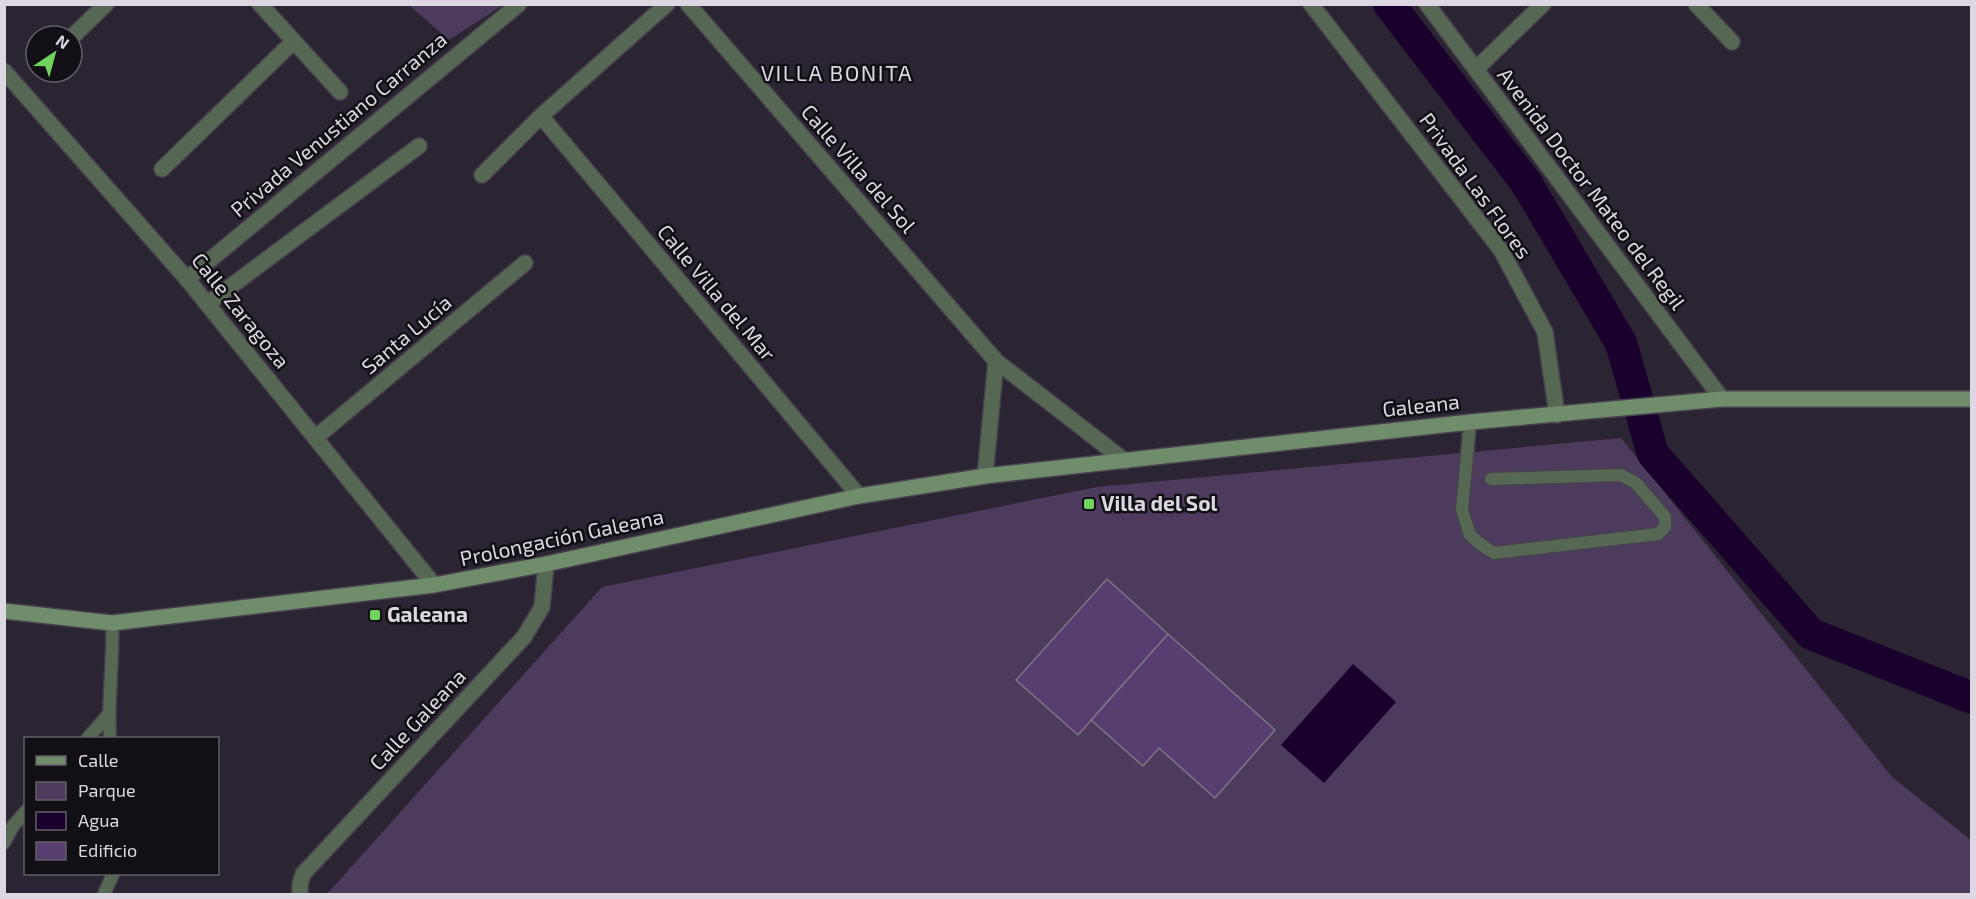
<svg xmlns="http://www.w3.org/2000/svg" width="1976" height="899" viewBox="0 0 1976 899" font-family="'Exo 2',sans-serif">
  <rect width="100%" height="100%" fill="#2b2432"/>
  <path fill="#4d3b5e" d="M409,5H503L449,40Z
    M1621,438L1892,777L1972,841L1971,894H327L602,587L1097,487Z"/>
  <path fill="#1a002c" d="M1353,664L1396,702L1324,783L1281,745Z"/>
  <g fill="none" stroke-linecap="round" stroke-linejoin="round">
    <path stroke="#1a002c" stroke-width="32" d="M1389,4L1527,184L1621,343L1653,454L1811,634L1972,698"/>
  </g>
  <path fill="#583d70" stroke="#7e7686" stroke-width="1.5" d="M1107,579L1168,634L1078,735L1016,680Z
    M1168,634L1275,730L1215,798L1159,748L1143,766L1091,720Z"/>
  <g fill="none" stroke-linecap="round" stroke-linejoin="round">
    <g stroke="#47414e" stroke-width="15">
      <path id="lane" d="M1470,422L1462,510L1470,535L1480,544L1494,553L1658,534L1665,527V517L1636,483L1621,475L1491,479
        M88,738L108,715
        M110,738C107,700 114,661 112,623
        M4,843L13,826L26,811
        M104,894L113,874"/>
    </g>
    <g stroke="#47414e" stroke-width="18">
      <path id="street" d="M260,4L340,92
        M688,4L996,361L1125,461
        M1311,4L1501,250L1545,332L1557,415
        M1427,4L1722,399
        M1696,4L1732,42
        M72,37L106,4
        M1476,69L1543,4
        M4,71L187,279L434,585
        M541,116L859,496
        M162,169L294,41
        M482,175L541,116L667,4
        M187,279L519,4
        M207,304L419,146
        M315,438L525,263
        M985,476L996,361
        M300,894V884L303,874L524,637L542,607L546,564"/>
    </g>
    <g stroke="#47414e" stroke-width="18">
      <path id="secondary" d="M4,611L112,623L434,585L546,564L859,496L985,476L1470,422L1722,399H1972"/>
    </g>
    <use href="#lane" stroke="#566853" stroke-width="12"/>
    <use href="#street" stroke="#566853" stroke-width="15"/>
    <use href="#secondary" stroke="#708d6b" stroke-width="15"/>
  </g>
  <g fill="#70d35f" stroke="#120f15" stroke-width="2">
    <rect x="1083" y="498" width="12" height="12" rx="3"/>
    <rect x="369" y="609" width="12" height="12" rx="3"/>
  </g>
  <g text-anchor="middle" stroke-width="5" stroke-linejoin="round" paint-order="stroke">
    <g font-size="21" fill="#dcd7e1" stroke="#120f15">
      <text transform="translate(339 125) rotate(-40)" y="7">Privada Venustiano Carranza</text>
      <text transform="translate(858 169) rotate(49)" y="7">Calle Villa del Sol</text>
      <text transform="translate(1475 186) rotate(54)" y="7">Privada Las Flores</text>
      <text transform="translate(1591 189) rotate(53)" y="7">Avenida Doctor Mateo del Regil</text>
      <text transform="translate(716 293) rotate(50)" y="7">Calle Villa del Mar</text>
      <text transform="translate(240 311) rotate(51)" y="7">Calle Zaragoza</text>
      <text transform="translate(407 335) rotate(-40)" y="7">Santa Lucía</text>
      <text transform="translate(1421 406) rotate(-6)" y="7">Galeana</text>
      <text transform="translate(562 538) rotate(-12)" y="7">Prolongación Galeana</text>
      <text transform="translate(418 720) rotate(-47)" y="7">Calle Galeana</text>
    </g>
    <g font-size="21" font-weight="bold" fill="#dcd7e1" stroke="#120f15" text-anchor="start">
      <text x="1101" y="511">Villa del Sol</text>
      <text x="387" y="622">Galeana</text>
    </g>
    <g font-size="22" letter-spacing="1.5" fill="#dcd7e1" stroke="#120f15">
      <text x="837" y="81">VILLA BONITA</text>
    </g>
  </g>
  <rect width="1976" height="899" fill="none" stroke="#dcd7e1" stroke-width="12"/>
  <rect x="24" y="737" width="195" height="138" fill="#120f15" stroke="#635f67" stroke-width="1.5"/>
  <rect x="36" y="756" width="30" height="9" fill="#708d6b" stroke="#635f67" stroke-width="1.5"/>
  <text x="78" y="767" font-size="18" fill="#dcd7e1">Calle</text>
  <rect x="36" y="782" width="30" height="18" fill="#4d3b5e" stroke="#635f67" stroke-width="1.5"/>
  <text x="78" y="797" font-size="18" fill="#dcd7e1">Parque</text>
  <rect x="36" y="812" width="30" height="18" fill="#1a002c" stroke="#635f67" stroke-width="1.5"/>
  <text x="78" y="827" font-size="18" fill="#dcd7e1">Agua</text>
  <rect x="36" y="842" width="30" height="18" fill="#583d70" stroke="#635f67" stroke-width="1.5"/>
  <text x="78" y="857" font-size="18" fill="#dcd7e1">Edificio</text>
  <g transform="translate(54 54) rotate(36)"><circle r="28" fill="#120f15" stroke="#635f67" stroke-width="1.5"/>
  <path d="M0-4.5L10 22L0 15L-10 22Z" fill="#70d35f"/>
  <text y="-9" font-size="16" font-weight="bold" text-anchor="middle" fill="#dcd7e1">N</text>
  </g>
</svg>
